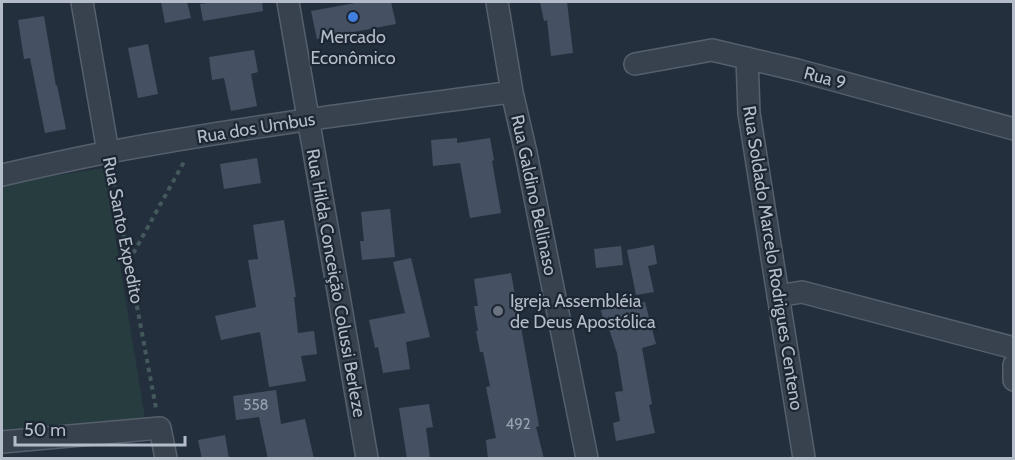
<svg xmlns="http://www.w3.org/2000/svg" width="1015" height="460" viewBox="0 0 1015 460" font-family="Cabin,sans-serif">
  <rect width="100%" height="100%" fill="#242f3e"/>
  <path fill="#263c3f" d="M104,168L146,424L2,434V184Z"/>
  <path fill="#455162" d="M161,2H187L191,18L165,23Z
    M215,2H262L263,11L203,21L200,4Z
    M361,2H391L396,24L317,39L311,11Z
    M540,2H567L573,53L551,56L547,20L544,21Z
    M44,16L56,86L57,85L66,129L45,133L30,58L24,59L18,20Z
    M148,44L158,94L138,98L128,48Z
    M254,50L258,72L251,74L257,106L231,111L224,78L212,80L209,57Z
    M457,138V143L490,138L494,160L492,161L501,213L470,218L460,163L433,166L431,140Z
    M257,158L261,183L224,189L220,164Z
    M390,209L395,257L362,260L360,241H364L361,212Z
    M284,220L296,297H294L298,333L314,331L317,354L301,356L306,381L269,387L260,332L221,340L215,316L256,307L248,260L258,259L253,225Z
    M654,245L657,264L648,266L654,292L636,295L627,250Z
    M621,246L623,265L596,268L594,249Z
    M411,258L430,337L406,342L410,369L383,373L378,347L375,348L369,320L405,313L393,262Z
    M511,273L539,426L536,427L544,459H488L486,440L496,438L486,387L490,386L483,352H480L476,331H478L474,306H478L474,279Z
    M645,302L656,344L642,348L652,404L649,405L655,433L616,441L613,423L620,421L615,392L623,391L617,353L609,329H605L601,310Z
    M276,390L281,424L305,419L314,459H268L259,417L236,420L233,396Z
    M429,404L433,427L426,428L430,459H407L399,408Z
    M225,435L229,459H202L198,440Z"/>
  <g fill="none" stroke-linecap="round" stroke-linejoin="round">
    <g stroke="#565f6c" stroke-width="24">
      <path id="street" d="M82,2L108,152
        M288,2L367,458
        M497,2L512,92L526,153L587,458
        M747,58L749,113L804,458
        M635,64L712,50L797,70L1014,129
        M2,175C37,167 73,159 109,152C242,127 377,110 512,92
        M778,296L802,292L1014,348
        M1014,365V380
        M2,442L160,428L166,458"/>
    </g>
    <path stroke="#44595c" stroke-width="4" stroke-dasharray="4.5 4.5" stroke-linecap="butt" d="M112,173L156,408
      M129,261L185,160"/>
    <use href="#street" stroke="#38414e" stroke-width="21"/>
  </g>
  <circle fill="#3f7fe0" stroke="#1d2633" stroke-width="2" cx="353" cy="17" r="6"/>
  <circle fill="#6b7280" stroke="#1d2633" stroke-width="2" cx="498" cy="311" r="6"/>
  <g text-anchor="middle" stroke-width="4.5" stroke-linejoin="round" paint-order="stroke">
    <g font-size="15" fill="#98a1af">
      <text x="256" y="410">558</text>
      <text x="518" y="429">492</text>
    </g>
    <g font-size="18" fill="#b4bcc9" stroke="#1d2633">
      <text x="353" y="43">Mercado<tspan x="353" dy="21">Econômico</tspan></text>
      <text x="510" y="307" text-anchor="start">Igreja Assembléia<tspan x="510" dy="21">de Deus Apostólica</tspan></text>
    </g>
    <g font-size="18" fill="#b4bcc9" stroke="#1d2633">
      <text transform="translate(825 78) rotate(15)" y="6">Rua 9</text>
      <text transform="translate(256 128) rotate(-9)" y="6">Rua dos Umbus</text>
      <text transform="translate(534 195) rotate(78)" y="6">Rua Galdino Bellinaso</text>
      <text transform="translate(123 230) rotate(79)" y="6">Rua Santo Expedito</text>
      <text transform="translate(773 258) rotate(81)" y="6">Rua Soldado Marcelo Rodrigues Centeno</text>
      <text transform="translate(336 283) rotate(80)" y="6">Rua Hilda Conceição Colussi Berleze</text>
    </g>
  </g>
  <rect width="1015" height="460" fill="none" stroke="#b4bcc9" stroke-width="6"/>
  <path d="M15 436v9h170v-9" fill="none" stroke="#b4bcc9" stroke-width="3"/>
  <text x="24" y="436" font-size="18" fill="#b4bcc9" stroke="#1d2633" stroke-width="4.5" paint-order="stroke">50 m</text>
</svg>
